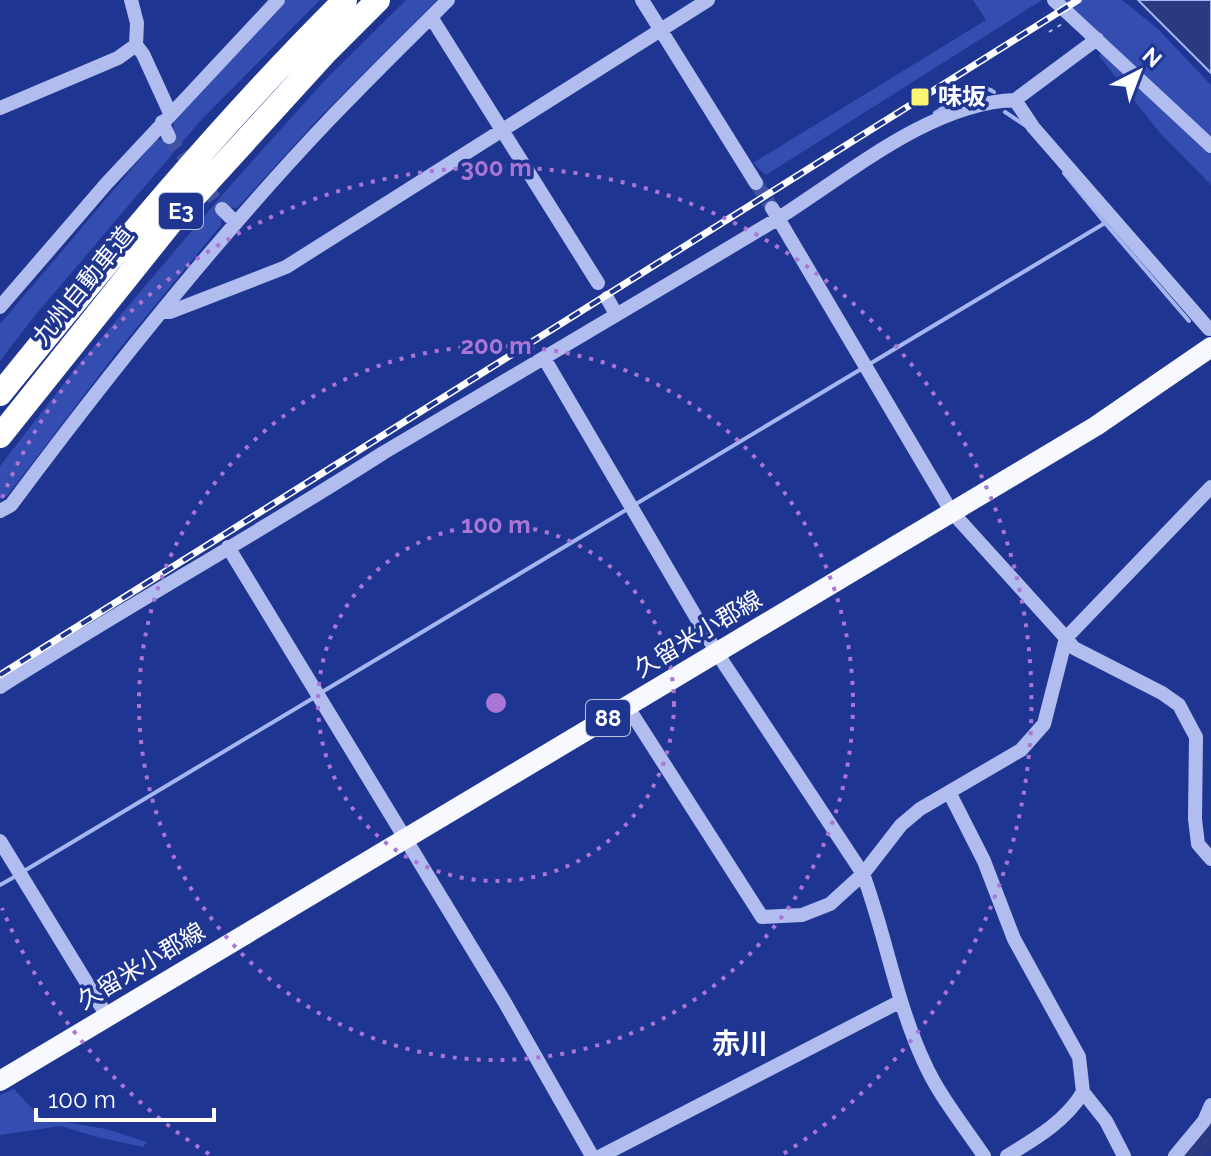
<svg xmlns="http://www.w3.org/2000/svg" width="1211" height="1156" viewBox="0 0 1211 1156" font-family="Raleway,'Noto Sans JP',sans-serif">
  <rect width="100%" height="100%" fill="#1f3592"/>
  <path fill="#334db0" d="M286,0H320L202,119L33,318L0,361V324L157,139L173,141L174,120Z
    M406,0H437L319,118L237,208L222,207L221,225L120,348L7,496L0,499V466L80,363L223,194L325,80Z
    M973,0H1042L766,175L753,163L986,20Z
    M1062,0H1122L1157,28L1211,85V185L1160,133L1099,56L1108,42Z
    M14,1089L41,1118L106,1129L147,1142L143,1147L97,1137L61,1126L0,1135V1095Z"/>
  <path fill="#293a81" stroke="#a4b5ef" stroke-width="2" d="M1138,0H1211V73Z"/>
  <g fill="none" stroke-linecap="round" stroke-linejoin="round">
    <path stroke="#a4b5ef" stroke-width="4" d="M1005,112L1026,126
      M935,113C951,103 976,79 994,92
      M1064,173L1105,223
      M322,692L1105,223L1189,321
      M24,871L315,697
      M0,885L16,876"/>
    <path stroke="#293a81" stroke-width="22" d="M1192,1156L1211,1132"/>
    <path stroke="#4153a2" stroke-width="14" stroke-dasharray="14 7" stroke-linecap="butt" d="M169,137L222,209
      M756,183L772,208"/>
    <path stroke="#b1bdee" stroke-width="2" stroke-dasharray="4 6" stroke-linecap="butt" d="M1049,32L1062,24"/>
    <path stroke="#b1bdee" stroke-width="14" d="M131,0L137,23L136,45L143,54L170,113
      M642,0L756,183
      M1054,0L1211,146
      M431,17L598,283
      M1015,100L1097,39
      M0,108L118,58L136,45
      M162,122L169,137
      M772,208L951,511L1066,638L1211,487
      M222,209L236,223
      M607,298L616,314
      M0,307L106,184L278,0
      M161,312H170L286,267L708,0
      M544,358L717,653L863,874C886,936 896,1002 924,1062C939,1096 964,1126 984,1156
      M0,511L11,505C110,372 214,241 328,121C367,80 408,40 448,0
      M228,547L504,1001L592,1156
      M1066,638L1074,648L1162,693L1179,705L1196,737L1195,819L1198,844L1211,859
      M0,687C126,607 257,534 383,453C513,376 644,299 774,221C845,177 929,103 1015,100L1033,127L1209,329
      M627,706L762,917L802,915L830,904L863,874L901,825L920,809L1021,750L1044,724L1066,638
      M949,792L984,861L1014,939L1079,1057L1083,1092L1106,1121L1124,1156
      M0,841L107,1016
      M601,1156L901,1001
      M1007,1156C1035,1139 1066,1121 1083,1092
      M1175,1156L1204,1121L1211,1105"/>
    <path stroke="#f8f9ff" stroke-width="20" d="M0,1081L1096,426L1211,347"/>
    <path stroke="#fff" stroke-width="24" d="M0,394C110,258 221,123 345,0
      M0,436L172,221L326,52L378,0"/>
    <g stroke="#fff" stroke-width="7">
      <path id="rail" d="M0,675L1078,0"/>
    </g>
    <use href="#rail" stroke="#1f3592" stroke-width="4" stroke-dasharray="12" stroke-linecap="butt"/>
  </g>
  <g fill="none" stroke="#a976d5" stroke-width="4" stroke-dasharray="4 8">
    <circle cx="496" cy="703" r="178"/>
    <circle cx="496" cy="703" r="357"/>
    <path d="M209 1154A535 535 0 0 1 2 908M2 498A535 535 0 1 1 783 1154"/>
  </g>
  <rect fill="#fbf571" stroke="#1f3592" stroke-width="3" x="910" y="87" width="20" height="20" rx="4"/>
  <g text-anchor="middle" stroke-width="7" stroke-linejoin="round" paint-order="stroke">
    <g fill="#1f3592" stroke="#bcc2de" stroke-width="2">
      <rect x="159" y="193" width="44" height="36" rx="6"/>
      <rect x="586" y="700" width="44" height="36" rx="6"/>
    </g>
    <g font-size="22" font-weight="bold" fill="#fff">
      <text x="181" y="219">E3</text>
      <text x="608" y="726">88</text>
    </g>
    <g font-size="24" font-weight="bold" fill="#fff" stroke="#1f3592" text-anchor="start">
      <text x="938" y="105">味坂</text>
    </g>
    <g font-size="24" fill="#fff" stroke="#1f3592">
      <text transform="translate(83 286) rotate(-51)" y="8">九州自動車道</text>
      <text transform="translate(698 634) rotate(-31)" y="8">久留米小郡線</text>
      <text transform="translate(141 966) rotate(-31)" y="8">久留米小郡線</text>
    </g>
    <g font-size="28" font-weight="bold" fill="#fff" stroke="#1f3592">
      <text x="740" y="1053">赤川</text>
    </g>
  </g>
  <circle cx="496" cy="703" r="12" fill="#a976d5" stroke="#1f3592" stroke-width="4"/>
  <g font-size="24" text-anchor="middle" font-weight="bold" fill="#a976d5" stroke="#1f3592" stroke-width="7" stroke-linejoin="round" paint-order="stroke">
    <text x="496" y="176">300 m</text>
    <text x="496" y="354">200 m</text>
    <text x="496" y="533">100 m</text>
  </g>
  <g transform="translate(1139 72) rotate(42)" stroke="#1f3592" stroke-width="6" paint-order="stroke">
  <path d="M0-6L14 30L0 20L-14 30Z" fill="#ffffff"/>
  <text y="-12" font-size="22" font-weight="bold" text-anchor="middle" fill="#ffffff">N</text>
  </g>
  <path d="M36 1108v12h178v-12" fill="none" stroke="#ffffff" stroke-width="4"/>
  <text x="48" y="1108" font-size="24" fill="#ffffff" stroke="#1f3592" stroke-width="6" paint-order="stroke">100 m</text>
</svg>
